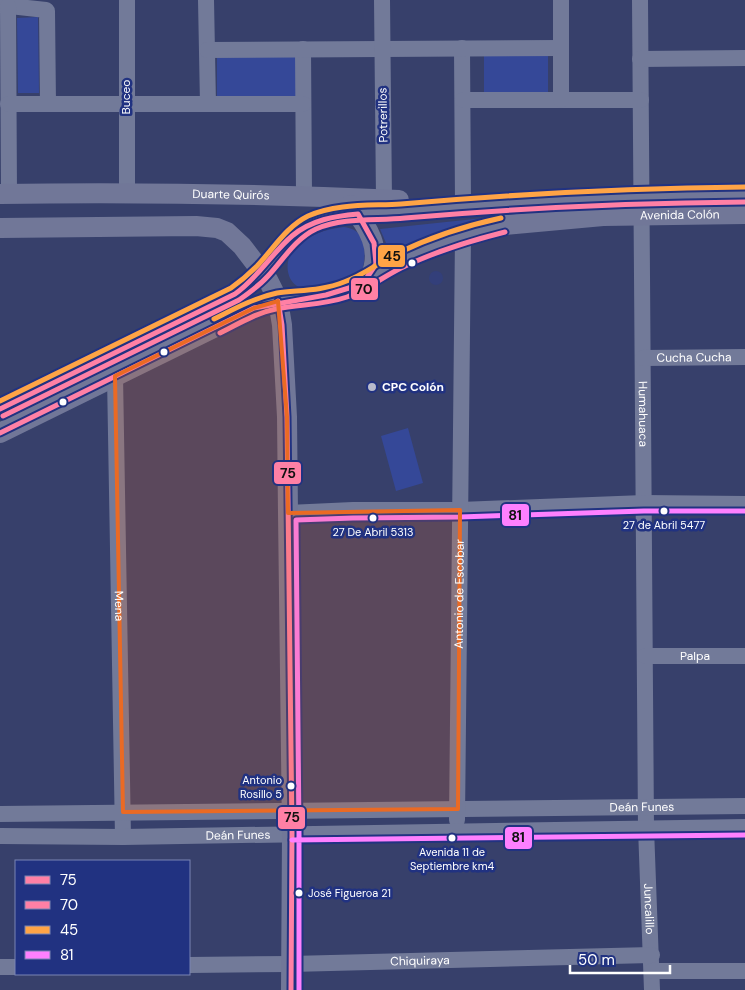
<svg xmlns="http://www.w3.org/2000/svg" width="745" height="990" viewBox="0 0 745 990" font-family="'DM Sans',sans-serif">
  <rect width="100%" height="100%" fill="#37406b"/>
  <path fill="#354898" d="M38,17L39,93H18L17,18Z
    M296,54V96L217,97V55Z
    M548,55V93H484V56Z
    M540,212L430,236L408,246L385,258L386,243L380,229Z
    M344,227C369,230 366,254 362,273C345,281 326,291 307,289C286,288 282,261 295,248C308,235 326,229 344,227Z
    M408,428L423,483L396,491L381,436Z"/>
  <path fill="#333f7a" d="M429 278a7 7 0 1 1 14 0a7 7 0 1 1-14 0Z"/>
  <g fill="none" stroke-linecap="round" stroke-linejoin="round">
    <g stroke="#727a99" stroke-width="16">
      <path d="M127,0V193"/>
      <path d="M206,0L208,104"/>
      <path id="s1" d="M640,0L646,828L652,990"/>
      <path d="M0,5L46,10L47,11L48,104"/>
      <path d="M8,6L9,194"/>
      <path d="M462,48L463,205"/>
      <path d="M303,49L304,195"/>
      <path d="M207,50L561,48"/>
      <path d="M640,59L745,58"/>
      <path d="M463,100H641"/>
      <path d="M561,100V0"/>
      <path d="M8,104H303"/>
      <path d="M375,205L384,200L382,0"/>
      <path id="s2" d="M643,358L745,357"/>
      <path id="s3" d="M115,376L123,837"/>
      <path d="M288,513L353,510H460L644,503L745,504"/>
      <path id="s4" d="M645,656H745"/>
      <path id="s5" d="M0,814L745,806"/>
      <path id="s6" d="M457,820L463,235"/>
      <path id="s7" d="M0,836L123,837L745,827"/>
      <path id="s8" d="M189,965L291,964L652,955"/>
      <path d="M0,967H16"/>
      <path d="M652,971H745"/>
    </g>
    <g stroke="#717798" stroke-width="20">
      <path id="s9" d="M0,194C133,192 266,194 399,200"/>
      <path d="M350,205C368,226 383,250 370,277"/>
      <path d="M0,228L196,226L217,228L227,232L242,246L268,280L273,290L278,301L282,325L287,417L288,513L292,833L291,990"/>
      <path d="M0,409L235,294C242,289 250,284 256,278C276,259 286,235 312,223C339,210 372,214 402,211C516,199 630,195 745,194"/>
      <path id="s10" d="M0,433L254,308L278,301L318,297L338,292L356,285L399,261L439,243L463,235L506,225L603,216L745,214"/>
    </g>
    <g stroke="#213281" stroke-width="9">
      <path id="bus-1" d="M278,301L282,325L287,417L292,833L291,990
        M0,409L235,294C258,278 271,254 292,236C311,220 335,216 358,214L374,243L376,264L366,279L349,288L326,295L254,308L0,433"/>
    </g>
    <g stroke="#213281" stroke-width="9">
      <path id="bus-2" d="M220,333C238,324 256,313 276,309C300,304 324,305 347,297C366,290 383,277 401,268C434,252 469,241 505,232
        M3,416L239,300C249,293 259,286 268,276C283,260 295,239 316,229C344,217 376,221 405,218C519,208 631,203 745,202"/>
    </g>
    <g stroke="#213281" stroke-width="9">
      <path id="bus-3" d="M214,319C234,309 254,298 277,293C299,290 322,291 344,282C362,276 377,264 394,255C428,238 464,226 501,218
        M0,401L231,288C241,281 249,274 257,266C274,248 286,227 308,216C337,203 371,206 401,204C516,194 630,188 745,187"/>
    </g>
    <g stroke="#213281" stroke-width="9">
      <path id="bus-4" d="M292,840L745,835
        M299,990V833L296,520L353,518L460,517L644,511H745"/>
    </g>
    <use href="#bus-1" stroke="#ff80a5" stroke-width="5"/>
    <use href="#bus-2" stroke="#ff80a5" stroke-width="5"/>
    <use href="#bus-3" stroke="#ffa446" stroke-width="5"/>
    <use href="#bus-4" stroke="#fe80ff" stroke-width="5"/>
  </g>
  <path fill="#ea6a24" fill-opacity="0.2" stroke="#ea6a24" stroke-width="4" stroke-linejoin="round" d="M278,301L287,417L288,513L460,510L458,809L123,812L115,376L254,308Z"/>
  <g fill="#fff" stroke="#213281" stroke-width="2">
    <circle cx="412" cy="263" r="4.5"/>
    <circle cx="164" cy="352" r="4.5"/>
    <circle cx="63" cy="402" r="4.5"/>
    <circle cx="664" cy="511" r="4.5"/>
    <circle cx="373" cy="518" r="4.5"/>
    <circle cx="291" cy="786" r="4.5"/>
    <circle cx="452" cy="838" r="4.5"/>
    <circle cx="299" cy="893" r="4.5"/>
  </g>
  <circle fill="#b9bccb" stroke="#213281" stroke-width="2" cx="372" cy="387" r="5"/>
  <g text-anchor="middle" stroke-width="5" stroke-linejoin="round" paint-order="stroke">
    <g font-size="11" fill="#fff" stroke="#213281">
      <text x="664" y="529">27 de Abril 5477</text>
      <text x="373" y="536">27 De Abril 5313</text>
      <text x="282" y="784" text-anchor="end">Antonio<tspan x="282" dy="14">Rosillo 5</tspan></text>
      <text x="452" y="856">Avenida 11 de<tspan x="452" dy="14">Septiembre km4</tspan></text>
      <text x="308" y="897" text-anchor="start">José Figueroa 21</text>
    </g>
    <g font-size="12" fill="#fff" stroke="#213281">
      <text transform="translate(126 97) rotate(-90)" y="4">Buceo</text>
      <text transform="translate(383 115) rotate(-91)" y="4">Potrerillos</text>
      <text dy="4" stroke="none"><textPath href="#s9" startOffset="231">Duarte Quirós</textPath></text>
      <text dy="4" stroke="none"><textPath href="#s10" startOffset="725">Avenida Colón</textPath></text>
      <text dy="4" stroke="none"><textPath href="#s2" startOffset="51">Cucha Cucha</textPath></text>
      <text dy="4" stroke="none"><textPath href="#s1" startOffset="414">Humahuaca</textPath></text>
      <text dy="4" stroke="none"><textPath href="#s6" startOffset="226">Antonio de Escobar</textPath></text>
      <text dy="4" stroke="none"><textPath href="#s3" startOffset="230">Mena</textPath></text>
      <text dy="4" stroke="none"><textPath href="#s4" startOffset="50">Palpa</textPath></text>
      <text dy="4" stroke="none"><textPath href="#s5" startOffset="642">Deán Funes</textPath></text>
      <text dy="4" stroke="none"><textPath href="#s7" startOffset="238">Deán Funes</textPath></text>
      <text dy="4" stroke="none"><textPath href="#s1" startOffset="909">Juncalillo</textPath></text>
      <text dy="4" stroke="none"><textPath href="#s8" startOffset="231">Chiquiraya</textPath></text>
    </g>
    <g font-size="12" font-weight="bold" fill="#fff" stroke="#213281" text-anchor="start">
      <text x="382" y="391">CPC Colón</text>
    </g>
  </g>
  <g stroke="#213281" stroke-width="2">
    <rect x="377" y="244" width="29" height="24" rx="5" fill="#ffa446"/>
    <rect x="350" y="277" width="29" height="24" rx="5" fill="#ff80a5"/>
    <rect x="273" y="461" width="29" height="24" rx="5" fill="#ff80a5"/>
    <rect x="501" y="503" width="29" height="24" rx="5" fill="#fe80ff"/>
    <rect x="277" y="806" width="29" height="24" rx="5" fill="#ff80a5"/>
    <rect x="504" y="826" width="29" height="24" rx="5" fill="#fe80ff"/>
  </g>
  <g font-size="14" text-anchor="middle" font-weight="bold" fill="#111">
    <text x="392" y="261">45</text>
    <text x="364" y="294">70</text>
    <text x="288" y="478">75</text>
    <text x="515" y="520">81</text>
    <text x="292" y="822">75</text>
    <text x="518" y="842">81</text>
  </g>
  <rect x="15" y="860" width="175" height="115" fill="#213281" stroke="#7a84b3"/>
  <rect x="25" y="876" width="25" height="8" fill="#ff80a5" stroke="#7a84b3"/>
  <text x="60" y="885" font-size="15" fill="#ffffff">75</text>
  <rect x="25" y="901" width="25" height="8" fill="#ff80a5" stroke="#7a84b3"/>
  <text x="60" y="910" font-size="15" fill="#ffffff">70</text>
  <rect x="25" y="926" width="25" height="8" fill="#ffa446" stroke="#7a84b3"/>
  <text x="60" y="935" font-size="15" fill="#ffffff">45</text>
  <rect x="25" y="951" width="25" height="8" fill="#fe80ff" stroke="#7a84b3"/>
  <text x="60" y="960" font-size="15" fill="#ffffff">81</text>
  <path d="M570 965v8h100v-8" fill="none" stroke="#ffffff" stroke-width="2.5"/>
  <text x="578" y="965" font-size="15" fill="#ffffff" stroke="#213281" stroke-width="4" paint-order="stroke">50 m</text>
</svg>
